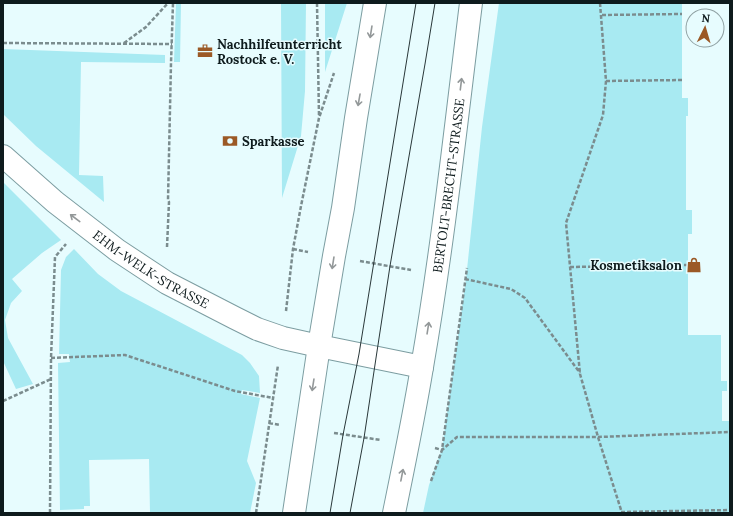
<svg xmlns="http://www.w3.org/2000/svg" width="733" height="516" viewBox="0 0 733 516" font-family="Lora,serif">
  <rect width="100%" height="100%" fill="#e7fcfe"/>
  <path fill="#a8eaf2" d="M176,3H269L181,4L180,62H174Z
    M281,3H306L305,91L301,136L282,198Z
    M325,3H347L325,72Z
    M499,3H682V98H688V116H686V210H692V234H688V335H721V381H727V391H722V421H730V513H423L429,485L442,449L466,279L482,127Z
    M3,49L165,55V63L81,62L79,175L103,176L104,202L36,146L3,114Z
    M3,182L61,240L42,253L12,279L22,291L11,303L5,320L8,338L33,384L16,389L3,361Z
    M74,249L98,274L121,291L242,355L250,363L259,376L260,393L242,390L241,394L260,398L247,461L256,483L250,513H150L149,459L89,460L90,506H84V509L60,510L58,363L70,362L69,354H59L61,270L66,257Z"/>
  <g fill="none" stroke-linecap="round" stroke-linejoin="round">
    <g stroke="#7c9da1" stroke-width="24">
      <g id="minor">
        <path id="s1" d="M3,156L55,202L117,250L167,283L235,318L257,329L283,338L319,346"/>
      </g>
    </g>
    <g stroke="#7c9da1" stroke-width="24">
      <g id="secondary">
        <path d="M319,346L422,367"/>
        <path d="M294,513L319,346L334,256L343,208L356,118L375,3"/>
        <path id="s2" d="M394,513C404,464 414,416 422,367C443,246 456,124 471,3"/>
      </g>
    </g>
    <path stroke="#7b8c8e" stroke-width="2.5" stroke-dasharray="4 2" stroke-linecap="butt" d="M317,3L319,116
      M600,3L606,81L603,115L566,223L580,374L598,437L622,513
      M602,15L682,14
      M3,43L172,44
      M124,43L146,27L168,3
      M606,81L682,80
      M167,247L169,202L168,200L171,63L173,3
      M293,249L308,252
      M360,261L411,270
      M570,267L688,265
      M465,279L511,289L525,298L580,373
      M286,311L293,249L301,206L319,118L334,73
      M51,358L125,355L235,391L273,398
      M3,401L51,379
      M269,423L280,425
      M334,433L381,440
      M435,448L442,450L457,437H598L730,432
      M431,481L442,450L467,268
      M621,512L730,510
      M50,513L51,358L55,257L66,244
      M256,513L278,365"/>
    <use href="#minor" stroke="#fff" stroke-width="22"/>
    <use href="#secondary" stroke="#fff" stroke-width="22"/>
    <path stroke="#293739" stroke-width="1" d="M330,513L343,435L359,354L416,3
      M350,513L364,438L376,358L390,266L425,64L435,3"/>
  </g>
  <defs><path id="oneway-shaft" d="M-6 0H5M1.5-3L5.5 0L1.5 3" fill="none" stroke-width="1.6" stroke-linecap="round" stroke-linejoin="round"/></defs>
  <g stroke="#939899">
    <use href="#oneway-shaft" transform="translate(371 32) rotate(99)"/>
    <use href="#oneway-shaft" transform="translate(461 84) rotate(-83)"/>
    <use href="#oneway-shaft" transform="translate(359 100) rotate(100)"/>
    <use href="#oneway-shaft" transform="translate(75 218) rotate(-143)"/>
    <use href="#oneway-shaft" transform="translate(333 263) rotate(99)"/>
    <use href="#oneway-shaft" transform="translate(428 328) rotate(-81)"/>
    <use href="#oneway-shaft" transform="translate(313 385) rotate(99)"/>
    <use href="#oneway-shaft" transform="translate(402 475) rotate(-79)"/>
  </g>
  <defs>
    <g id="office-bare" transform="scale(1.2)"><path d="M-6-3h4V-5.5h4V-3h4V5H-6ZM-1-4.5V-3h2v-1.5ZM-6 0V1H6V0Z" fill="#9b5926" stroke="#e7fcfe" stroke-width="2.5" paint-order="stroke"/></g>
    <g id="bank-bare" transform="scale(1.2)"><path d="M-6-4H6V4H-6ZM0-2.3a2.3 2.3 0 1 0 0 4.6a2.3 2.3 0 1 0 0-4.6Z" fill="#9b5926" stroke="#e7fcfe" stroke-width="2.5" paint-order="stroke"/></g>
    <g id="shop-bare" transform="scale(1.2)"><path d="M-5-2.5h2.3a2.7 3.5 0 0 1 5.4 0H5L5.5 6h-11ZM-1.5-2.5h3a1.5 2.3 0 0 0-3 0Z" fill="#9b5926" stroke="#e7fcfe" stroke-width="2.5" paint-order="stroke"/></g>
  </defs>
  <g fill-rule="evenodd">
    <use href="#office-bare" x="205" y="51"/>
    <use href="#bank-bare" x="230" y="141"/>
    <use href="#shop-bare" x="694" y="265"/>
  </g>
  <g text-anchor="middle" stroke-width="3" stroke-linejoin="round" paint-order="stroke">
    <g font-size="13" font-weight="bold" fill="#0e1b1d" stroke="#e7fcfe" text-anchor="start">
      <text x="217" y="49">Nachhilfeunterricht<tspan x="217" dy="15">Rostock e. V.</tspan></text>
      <text x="242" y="146">Sparkasse</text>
      <text x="682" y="270" text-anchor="end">Kosmetiksalon</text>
    </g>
    <g font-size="13" fill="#0e1b1d" stroke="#e7fcfe">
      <text dy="5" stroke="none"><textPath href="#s2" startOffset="332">BERTOLT-BRECHT-STRASSE</textPath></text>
      <text dy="5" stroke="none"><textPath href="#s1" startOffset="187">EHM-WELK-STRASSE</textPath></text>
    </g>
  </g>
  <rect width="733" height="516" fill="none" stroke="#0e1b1d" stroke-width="8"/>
  <g transform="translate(705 28) rotate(5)"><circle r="19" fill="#e7fcfe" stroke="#90a2a4"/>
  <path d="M0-3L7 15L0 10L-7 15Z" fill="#9b5926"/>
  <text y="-6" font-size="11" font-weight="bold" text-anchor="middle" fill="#0e1b1d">N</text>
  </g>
</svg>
